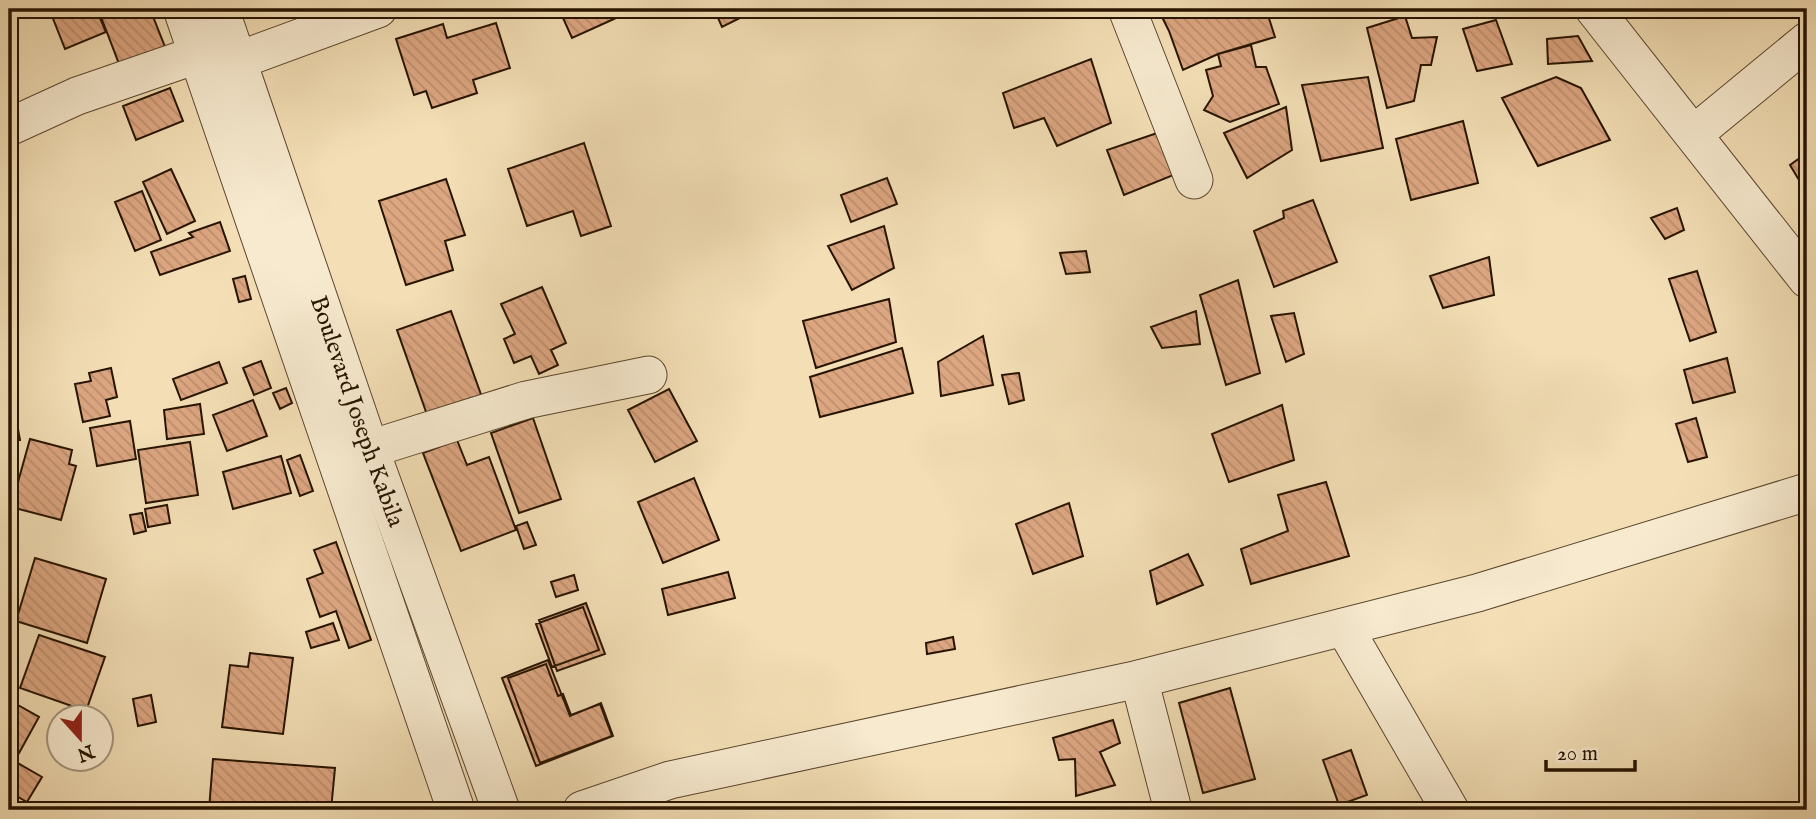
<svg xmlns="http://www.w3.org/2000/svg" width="1816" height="819" viewBox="0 0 1816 819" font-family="'IM FELL English',serif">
  <defs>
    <pattern id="building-back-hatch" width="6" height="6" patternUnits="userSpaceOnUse" patternTransform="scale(1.75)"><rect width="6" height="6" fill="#dca681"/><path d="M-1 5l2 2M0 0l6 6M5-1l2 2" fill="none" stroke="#bd8e6e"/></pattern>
  </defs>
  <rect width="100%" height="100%" fill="#f3deb5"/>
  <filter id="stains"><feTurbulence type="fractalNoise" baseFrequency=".00286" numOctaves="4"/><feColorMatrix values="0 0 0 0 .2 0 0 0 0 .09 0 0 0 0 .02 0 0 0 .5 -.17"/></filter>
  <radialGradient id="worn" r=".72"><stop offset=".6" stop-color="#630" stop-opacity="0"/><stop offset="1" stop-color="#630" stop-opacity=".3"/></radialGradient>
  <path fill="url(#building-back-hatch)" stroke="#271400" stroke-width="2" d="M69,9H96L106,32L65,49L52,16Z
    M98,9H150L167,52L121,69Z
    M559,9H636L572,38Z
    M714,9H758L722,27Z
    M1158,9H1266L1275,37L1218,54L1183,70L1169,31Z
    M1405,16L1412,38L1437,37L1431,65H1421L1414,101L1387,108L1367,28Z
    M1496,20L1512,64L1477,71L1463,29Z
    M496,23L510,68L473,80L477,93L432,108L426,91L414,95L396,39L443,24L447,38Z
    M1578,36L1592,61L1548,64L1547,39Z
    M1251,45L1256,67H1266L1279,104L1230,122L1204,110L1213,96L1206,70L1221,66L1218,54Z
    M1091,59L1111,123L1057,146L1044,118L1014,128L1003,93Z
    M1368,77L1383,148L1321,161L1302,85Z
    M1556,77L1581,88L1610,140L1538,166L1502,98Z
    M170,88L183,121L136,140L123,106Z
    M1286,107L1292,150L1247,178L1224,133Z
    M1463,121L1478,183L1411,200L1396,139Z
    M1163,131L1176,174L1124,195L1107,150Z
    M584,143L611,226L581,236L573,211L527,226L508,169Z
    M1807,153V173L1799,180L1790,165Z
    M171,169L195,221L167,234L143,182Z
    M887,178L897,204L851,222L841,195Z
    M446,179L465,235L445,241L453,270L406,285L379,201Z
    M142,191L161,240L135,251L115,202Z
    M1313,200L1337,262L1274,287L1254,231L1284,218L1283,211Z
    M1677,208L1684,230L1665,239L1651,218Z
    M220,222L230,251L160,275L151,252L193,237L189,233Z
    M884,226L894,268L852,290L828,246Z
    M1086,251L1090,272L1066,274L1060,253Z
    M1489,257L1494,295L1443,308L1430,276Z
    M1697,271L1716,332L1690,341L1669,279Z
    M245,276L251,299L239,302L233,279Z
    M1238,280L1260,373L1226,385L1200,295Z
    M542,287L566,343L551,350L558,365L539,374L531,356L514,363L504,339L515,334L501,304Z
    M889,299L896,342L816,368L803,321Z
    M451,311L484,403L430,423L397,330Z
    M1196,311L1200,344L1162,348L1151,327Z
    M1294,313L1304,354L1286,362L1271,316Z
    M983,336L993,385L941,396L938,362Z
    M902,348L913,393L820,417L810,377Z
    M1727,358L1735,392L1693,403L1684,370Z
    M261,361L271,388L254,395L243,368Z
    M219,362L227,383L181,400L173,379Z
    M111,368L117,397L106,400L110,416L83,422L75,384L91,381L89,373Z
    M1019,373L1024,400L1009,404L1002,375Z
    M286,388L292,403L280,409L273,393Z
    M669,389L697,441L655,462L628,410Z
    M253,400L267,436L227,451L213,415Z
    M200,404L204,434L167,439L164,410Z
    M1282,405L1294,460L1229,482L1212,434Z
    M14,408L20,440L9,442V409Z
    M533,418L561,499L519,513L491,433Z
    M1696,418L1707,457L1688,462L1676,424Z
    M130,421L136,459L97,466L90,428Z
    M30,439L72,450L69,464L76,466L61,520L11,507Z
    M457,440L467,465L489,457L516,530L461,551L423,453Z
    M190,442L198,495L146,503L138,450Z
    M300,455L313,491L300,496L287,460Z
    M281,456L291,493L233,509L223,472Z
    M694,478L719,540L663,563L638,502Z
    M1326,482L1349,556L1251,584L1241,549L1288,531L1278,495Z
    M1069,503L1083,556L1033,574L1016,524Z
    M167,505L170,523L148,527L145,509Z
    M142,513L146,531L134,534L130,515Z
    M527,522L536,545L524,549L516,526Z
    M336,542L371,640L349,648L336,611L320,617L307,579L323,573L314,550Z
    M1188,554L1203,585L1157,604L1150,571Z
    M35,558L106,579L87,643L16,621Z
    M728,572L735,598L668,615L662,589Z
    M574,575L578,590L556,597L551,582Z
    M586,603L605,654L557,671L539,620Z
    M583,607L599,650L552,667L536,624Z
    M333,623L339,640L311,648L306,632Z
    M39,635L105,657L86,711L20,688Z
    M953,637L955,649L927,654L926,643Z
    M250,653L293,658L283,734L222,727L230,665L248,667Z
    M548,660L570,716L601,703L613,736L536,766L502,678Z
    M546,664L558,696L563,694L571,715L600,704L612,736L540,763L508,678Z
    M1230,688L1255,779L1203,793L1179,703Z
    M151,695L156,722L138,726L133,699Z
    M9,700L39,717L19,753L9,747Z
    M1113,720L1120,743L1100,752L1115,785L1076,796L1075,759L1059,760L1053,738Z
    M1351,750L1367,795L1339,805L1323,760Z
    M9,758L42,777L27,802L9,792Z
    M213,759L335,768L331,810H209Z"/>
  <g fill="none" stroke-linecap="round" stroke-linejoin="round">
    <g stroke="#5a462d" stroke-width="39">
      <g id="minor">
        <path d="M182,9L456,810"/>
        <path id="s1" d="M220,9L370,449L501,810"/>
        <path d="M1127,9L1194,180"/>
        <path d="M1594,9L1807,279"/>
        <path d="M9,127L77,96L199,54L239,60L378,9"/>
        <path d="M1694,134L1807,41"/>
        <path d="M370,449L526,400L648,375"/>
        <path d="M1344,627L1450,810"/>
        <path d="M1139,679L1173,810"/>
        <path d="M582,810L670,780L1139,679L1477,593L1807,492"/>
      </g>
    </g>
    <use href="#minor" stroke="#f7eacf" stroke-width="37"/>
  </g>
  <g text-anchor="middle" stroke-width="5" stroke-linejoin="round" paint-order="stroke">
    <g font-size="24" fill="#271400" stroke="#f7eacf">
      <text dy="8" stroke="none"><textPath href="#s1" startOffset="425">Boulevard Joseph Kabila</textPath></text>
    </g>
  </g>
  <rect width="1816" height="819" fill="none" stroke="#f3deb5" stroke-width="35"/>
  <rect x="10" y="10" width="1795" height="798" fill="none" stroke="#271400" stroke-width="3.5"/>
  <rect x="18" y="18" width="1781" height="784" fill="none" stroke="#271400" stroke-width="2"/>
  <g transform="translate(80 738) rotate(159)"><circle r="33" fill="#f7eacf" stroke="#a4947c" stroke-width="2"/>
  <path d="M0-5L12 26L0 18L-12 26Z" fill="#8f2418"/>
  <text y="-10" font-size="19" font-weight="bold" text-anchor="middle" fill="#271400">N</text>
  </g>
  <path d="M1546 760v10h89v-10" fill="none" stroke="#271400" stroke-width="3.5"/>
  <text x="1557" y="760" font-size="21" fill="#271400" stroke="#f7eacf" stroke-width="5" paint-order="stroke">20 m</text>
  <rect width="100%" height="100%" filter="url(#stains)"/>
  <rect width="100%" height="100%" fill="url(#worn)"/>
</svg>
